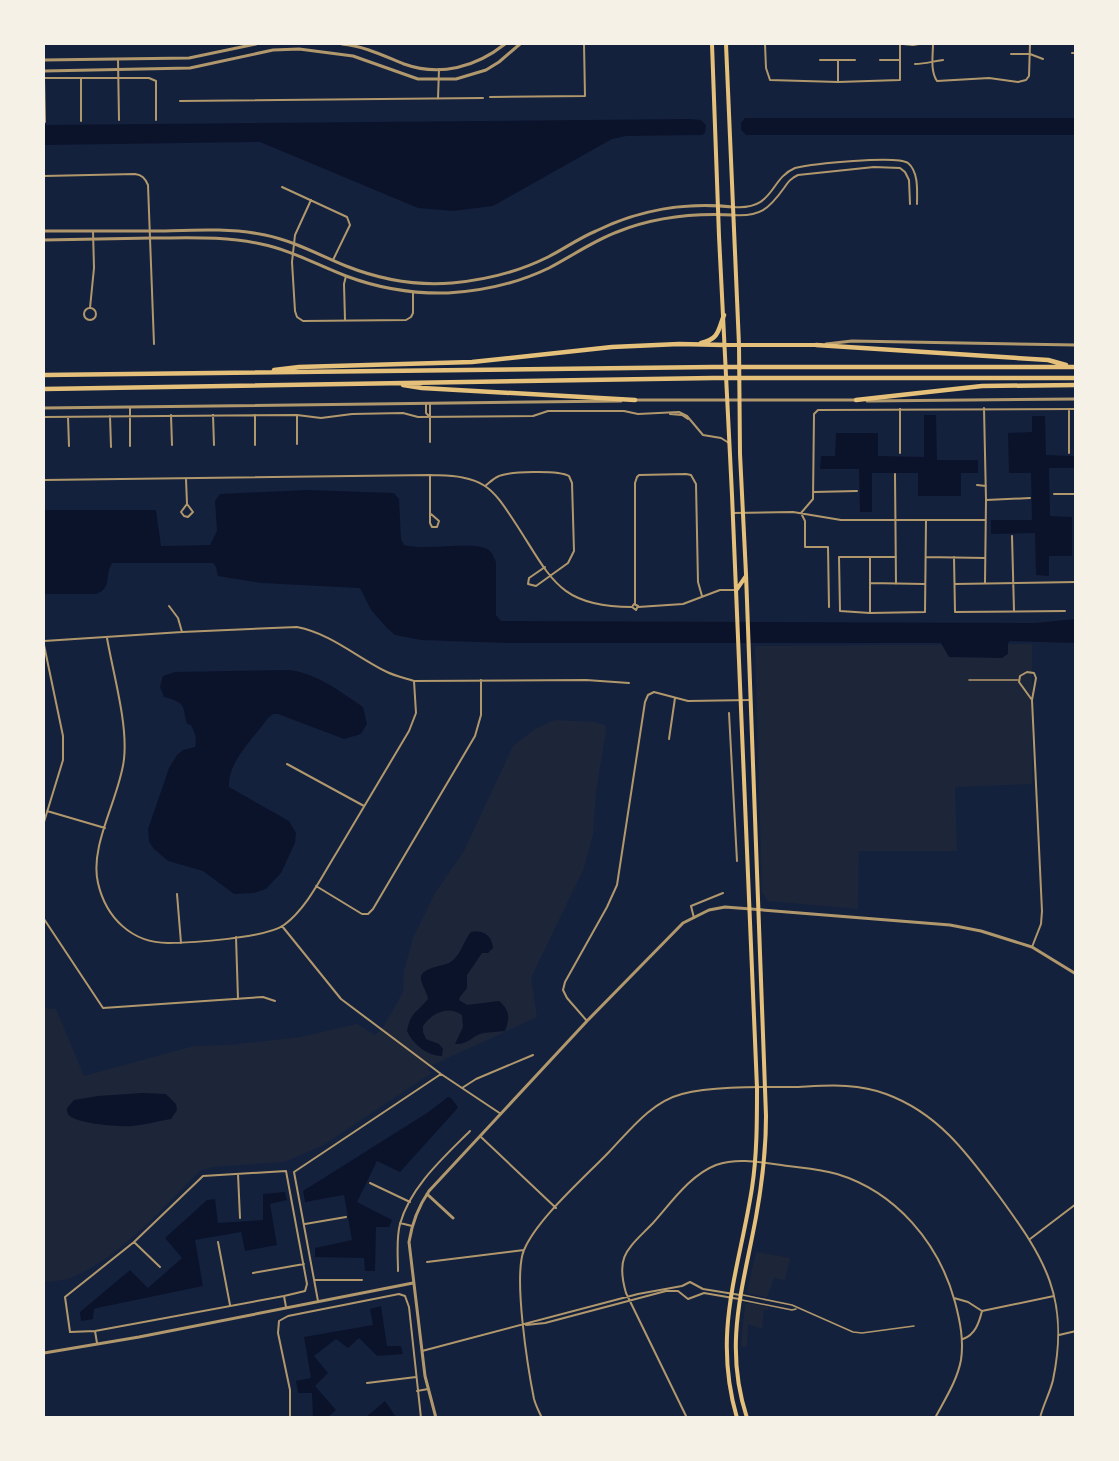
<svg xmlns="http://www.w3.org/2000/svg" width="1119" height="1461" viewBox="0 0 1119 1461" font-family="Rubik,sans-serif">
  <rect width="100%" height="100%" fill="#14213d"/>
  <path fill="#1d2539" d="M1032,644V784L955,787L957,851H859L858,909L768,901L762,893L755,646Z
    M555,720L594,722L605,725L606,731L596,791L593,834L584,868L531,978L537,1017L426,1068L432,1073L324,1145L284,1162L213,1167L200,1171C162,1208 121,1257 71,1278C63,1281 52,1281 44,1282V1008L56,1009L84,1076L194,1046L230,1045L301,1037L357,1024L375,1035L384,1026L403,992L404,971L413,938L435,893L464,851L513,746L535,729Z
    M756,1252L790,1258L785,1280L774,1278L767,1297L747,1293Z
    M749,1303L769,1307L768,1310H764L762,1329L748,1324L747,1344L746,1347L741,1346L745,1304Z"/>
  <path fill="#0b132b" d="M745,118H1075V135H746L741,130V123Z
    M691,119L701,120L706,125L705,133L702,135L626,136L612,139L493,206L453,211L418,208L260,142L44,145V125Z
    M924,415H936L937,460H978V473H961V496H918V473H872V512H860L859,469H820L821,456H835L836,433H878V456L924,457Z
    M1032,416H1045L1046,455L1075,456V468H1049L1050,516L1072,517V556H1049V576L1036,575L1035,533L991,534V520H1032L1031,473H1009L1008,433L1032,432Z
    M307,490L394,493L399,499L401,539L404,545C427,551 466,541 485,548C491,550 494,556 496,562V615L501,621L1036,623L1075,619L1076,643L1010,641L1008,643V654L1002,658L949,657L941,643H506L421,640L395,635L387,628L371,610L360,588L261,583L218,576L216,567L213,563H112C104,576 113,588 96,594H44V510H156L161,546L210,545L217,531L215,501L220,494Z
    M289,670C316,673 340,691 363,707L367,724L361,734L344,739L278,714H273L268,718C255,737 227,762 229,787L289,821L296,833L295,843L281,873L266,889L254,893L234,894L203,871L168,861L154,849L149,842L148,829L169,768L177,755L183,750L195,747C197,738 195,733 191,725L187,724C182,704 186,703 164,697L160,687L163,676L175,672Z
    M471,932C483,930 492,935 493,948L488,953H482L467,975V988L460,997L459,1000L467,1005L499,1001C510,1010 510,1018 505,1031C498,1032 490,1032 484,1033C472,1035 469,1045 455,1044L463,1027L462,1015C448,1005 432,1013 423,1026V1032L426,1039L439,1044L443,1049L442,1056C427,1056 413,1044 407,1031C410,1012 418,1012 428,999C427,991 420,983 421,977C422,968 442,966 449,963C462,955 462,943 471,932Z
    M142,1093L166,1094L176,1104L177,1110L171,1119C158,1121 145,1125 132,1126C120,1127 79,1124 70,1116C67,1114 67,1111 67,1108L74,1100L98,1096Z
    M448,1097L451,1098L458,1107L456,1110L400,1172L377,1161L357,1202L392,1220L389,1227H376L375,1271H365L364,1258L315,1257V1248L352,1240L344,1195L305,1202L303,1191L427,1113Z
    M285,1192L287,1200L270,1204L277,1245L245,1251L241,1232L195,1240L203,1286L97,1308L94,1309L93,1319L81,1321L80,1312L130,1270L148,1288L182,1258L165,1238L207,1200L215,1199L218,1223L263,1220V1194Z
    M381,1306L387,1346H401L403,1354L377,1356L359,1338L348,1348L336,1339L314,1356L328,1373L315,1386L336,1410L328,1417H313L312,1393H298L296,1381L311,1378L304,1337L373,1325L370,1309Z
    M385,1401L396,1417H366Z"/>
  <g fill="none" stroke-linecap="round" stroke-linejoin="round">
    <path stroke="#b1986c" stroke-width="1.5" d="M969,680H1018
      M743,1295L792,1305L853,1332L862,1333L914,1326
      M742,1300L792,1310L796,1309"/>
    <path stroke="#b1986c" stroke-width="2" d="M765,44L766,68L770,80L838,82L900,80V44
      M903,44L913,45L919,44
      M933,44C933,55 930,71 937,81L989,78L1018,82L1026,80L1029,76L1030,44
      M1072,53H1076
      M1011,54H1030L1043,59
      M118,59L119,120
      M820,60H855
      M880,60H900
      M838,61V82
      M915,64C926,64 933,61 943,60
      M44,78H149L156,81V120
      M44,78L45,122
      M81,78V121
      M490,97L585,96L584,44
      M438,99L439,69
      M180,101L483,98
      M44,176L135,174C142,175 145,178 148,185L154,344
      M282,187L347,217L350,225L333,260
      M311,200L295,235L292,262L295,311L297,317L303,321L406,320L411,317L413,313V292
      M734,207C775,210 769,179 795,168C812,164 896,155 908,163C919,172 917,192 917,204
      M733,215C760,217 769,209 784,188C788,182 791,178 798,175L874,167L900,168L905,172L909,180L910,204
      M84 314a6 6 0 1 1 12 0a6 6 0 1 1-12 0Z
      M90,308L94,268L93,231
      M345,320L344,284L346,276
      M426,403V413L430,417
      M130,407V446
      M984,408L986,500L985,583
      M900,409V453
      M1069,409V453
      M670,414L682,415L688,419
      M171,415L172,445
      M213,415L214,445
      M255,415V445
      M297,415V444
      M110,416L111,447
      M44,417L297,415L321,418L352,414L403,413L418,417L533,416L548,411H624L638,414L679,412L687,416L703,435L721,438L729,443
      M68,417L69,446
      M430,442V403
      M895,474L896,584
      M430,475V523L432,527H437L439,521L431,514
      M186,479L187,504L193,512L188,517L184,516L181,512L187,504
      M44,480L430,475C448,476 469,475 485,486C497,494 506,509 514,521C551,577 557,607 632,607
      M977,485L986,486
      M485,486C489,483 493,479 497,477C508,471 559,470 569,476L572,483L574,551L568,563L536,586L528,584L529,578L545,567
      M814,492L857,491
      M1054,494H1076
      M986,500L1030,498
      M733,513L793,512L841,520H985
      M1012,536L1014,611
      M896,557H839L840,611L870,613L925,612L926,520
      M926,557L985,558
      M954,557L955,612L1065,611
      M870,583L924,584
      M955,584L1076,582
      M634,604L638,606L636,610L632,607Z
      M635,604V483L637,477L639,475L686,474L691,475L696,484L698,582L702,596
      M169,606L178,618L182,632
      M638,607L683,604L720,590H736
      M829,607L828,547H805V521L801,513L813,499L814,414L818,410L1076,409
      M870,613V557
      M107,638C113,673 128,724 124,759C120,797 89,845 98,883C106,918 132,943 168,943C191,943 266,938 284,925C307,908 322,876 337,852C361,811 385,771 409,731L416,713L414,681
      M44,641L182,632L297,627C332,634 356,657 387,672C395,676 405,678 414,681L586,680L629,683
      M44,645L63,736V760L44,822
      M1032,700L1019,682L1020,676L1027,672L1034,673L1036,678L1032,700L1042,911L1041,924L1032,947
      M729,713L737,861
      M669,739L675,698
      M287,764L364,806
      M47,811L105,828
      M316,886L362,914H368L373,909L475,736L481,715V680
      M177,894L181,943
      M694,918L691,906L723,893
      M44,919L103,1008L263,997L275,1001
      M282,926L341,999L441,1074L501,1114
      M236,937L238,999
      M587,1021L567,998L563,990L565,982L607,907L617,885L645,702L648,695L654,692L688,701L750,700
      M462,1088L476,1079L533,1055
      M481,1137L556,1208
      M238,1174L240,1218
      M370,1183L410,1202
      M400,1223L412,1226
      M305,1224L346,1217
      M1030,1239L1076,1204
      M134,1242L160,1267
      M218,1242L230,1305
      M427,1262L524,1250
      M398,1271C398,1256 396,1239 400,1224C410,1187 444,1157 470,1131
      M253,1273L304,1264
      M314,1280H362
      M284,1296L305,1291L307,1284L286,1171L203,1176L134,1242L65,1297L70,1332L95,1331L284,1296L286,1307
      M954,1298L968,1302L982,1311L1054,1296
      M318,1301L294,1172L441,1074
      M526,1325L545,1323L666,1291H678L688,1299L704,1293L739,1299
      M95,1331L97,1343
      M1059,1335L1076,1331
      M963,1339C975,1335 979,1323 982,1311
      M422,1351L638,1294L682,1286L690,1282L703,1289L740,1295
      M367,1383L416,1377
      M417,1391L428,1389
      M290,1418V1390L278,1333L279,1321L288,1316L399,1294L405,1296L409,1307L421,1418
      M542,1418C539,1412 536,1406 534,1399C528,1369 513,1276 524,1250C537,1219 584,1178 609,1152C630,1130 651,1102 682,1094C712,1086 760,1087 792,1087C823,1086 855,1082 886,1094C938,1113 967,1153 999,1196C1045,1259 1070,1298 1053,1380C1050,1393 1043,1405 1040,1418
      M687,1418L626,1293C615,1255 628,1249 653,1223C671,1203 690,1175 716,1165C739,1157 764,1163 788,1166C804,1168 821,1169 837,1174C896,1192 939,1243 955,1302C960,1321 964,1340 961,1360C957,1381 945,1399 935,1418"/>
    <path stroke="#b1986c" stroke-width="3" d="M342,44C364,46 384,56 404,64C440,77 476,67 505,44
      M44,60L189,58L256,44
      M44,71L190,68L273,50L299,49L353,56L418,79H456L486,70L499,62L520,44
      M44,231C83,231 122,231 161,231C196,230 231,228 265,235C294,241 319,255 346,266C379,279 417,286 452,283C486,280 518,272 548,257C564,249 579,238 596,231C638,210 686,202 733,207
      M44,240C80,239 116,239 152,238C189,238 225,236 261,244C291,250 317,265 346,276C378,288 413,294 448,293C482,291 518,283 549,268C572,256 593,241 617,232C654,217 694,213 733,215
      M826,344L852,341L1076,345
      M633,400H858
      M867,401L1076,399
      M44,408L621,401
      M427,1194L453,1218
      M44,1353L139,1337L413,1283
      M436,1418L425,1376L409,1242C412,1223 418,1207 429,1191L587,1021L683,923L709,910L725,907L950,925L981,931L1032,947L1076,974"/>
    <path stroke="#e5c07b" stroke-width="4" d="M712,44L719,236L732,495L757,1088C757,1121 757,1155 752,1188C739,1271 712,1332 737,1418
      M726,44L739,345L740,454L746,574L766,1116C766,1150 762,1184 756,1217C743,1288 723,1345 747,1418
      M725,345H816
      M737,589L746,576"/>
    <path stroke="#e5c07b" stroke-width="4.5" d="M701,343C719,339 718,331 724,315
      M816,345L1048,360L1066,365
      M274,370L299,367L472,362L612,347L679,344L725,345
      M44,375L713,367H1076
      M403,385L422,388L635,400
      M44,389L713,378H1076
      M856,400L982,386L1076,385"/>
  </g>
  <rect width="1119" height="1461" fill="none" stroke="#f6f1e7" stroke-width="90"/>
</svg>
